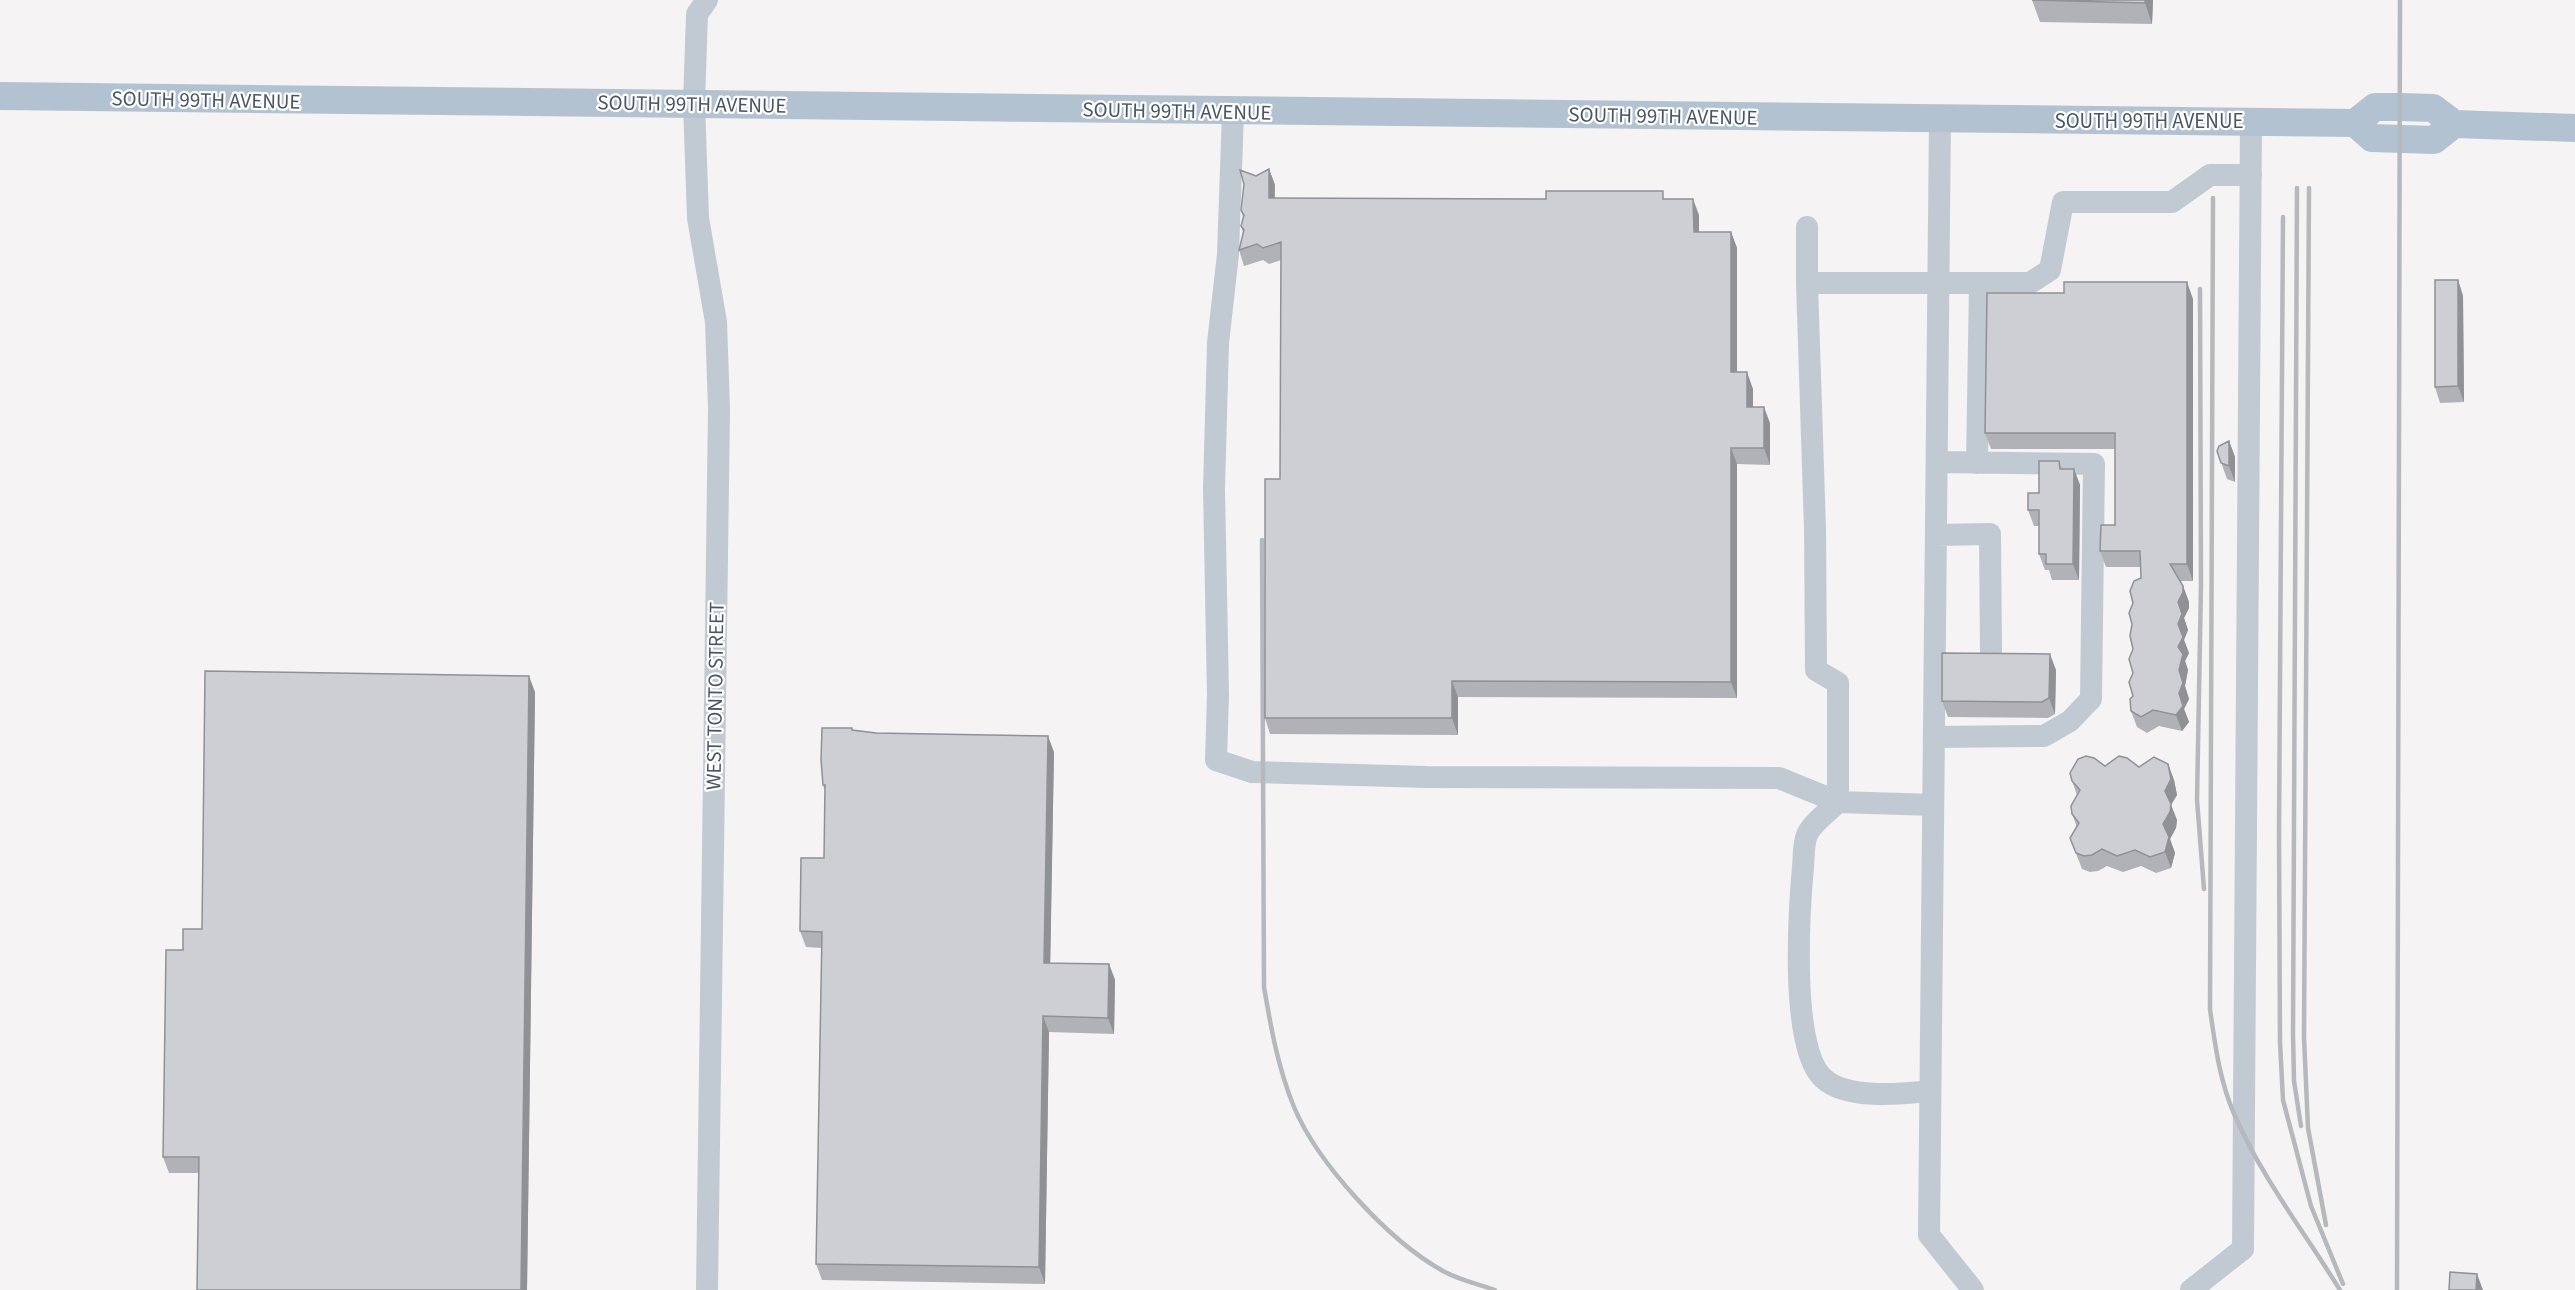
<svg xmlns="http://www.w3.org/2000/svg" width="2575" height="1290" viewBox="0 0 2575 1290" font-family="'Source Sans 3',sans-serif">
  <rect width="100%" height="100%" fill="#f5f3f3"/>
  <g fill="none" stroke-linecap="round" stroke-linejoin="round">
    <path stroke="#c1cad2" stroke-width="22" d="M707,0L697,14L694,103L698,218L716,322L719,409L707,1290
      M1233,112L1228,254L1218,343L1214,489L1218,695L1216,760L1252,772L1427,777L1779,778L1838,802C1829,811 1811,824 1807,835C1803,844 1804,858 1803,867C1799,911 1790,1048 1823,1078C1846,1100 1901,1094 1930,1091
      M1940,119L1929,1235L1973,1290
      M1807,283V227
      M1977,463L1980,283
      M1936,535L1990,534L1991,653
      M1934,737L2044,736L2070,721L2091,699L2094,464L1937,462
      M1933,805L1838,802V683L1816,670L1815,529L1807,283H2030L2050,270L2063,202H2172L2210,175H2251
      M2191,1290L2243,1249L2251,122"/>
    <path stroke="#b3c2d1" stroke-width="28" d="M0,96L2355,123L2375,107H2400L2433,108L2454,124L2575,128
      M2355,123L2372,138L2434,140L2454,124"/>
    <path stroke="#b5b8bd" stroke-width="4.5" d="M2297,188L2293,1034L2294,1081L2301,1126
      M2309,188L2304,1037L2308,1128L2326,1225
      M2213,198L2210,1009C2215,1045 2220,1083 2235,1116C2262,1178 2305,1233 2340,1290
      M2283,217L2279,833L2280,1042L2283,1100L2311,1206L2343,1284
      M2200,289L2201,585L2197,800L2204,889
      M1262,540L1264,987C1271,1028 1278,1068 1294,1107C1318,1164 1389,1241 1443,1271C1459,1280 1478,1284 1495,1290
      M2397,1290L2400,0"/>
  </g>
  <path fill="#b0b2b7" d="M2032,0H2153L2152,24L2040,22Z
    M1269,169L1275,185V198L1666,199L1699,215V232H1731L1737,248V372L1753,389V407L1770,423V465L1737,464V698L1458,697V735L1270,734L1265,718L1280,479L1281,260L1269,264L1263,260L1244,266L1239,250L1243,232L1241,226L1243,217L1241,210L1256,176Z
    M2458,280L2463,296L2464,402L2440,403L2435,387Z
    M2193,299V581H2180L2183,586L2189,602V608L2184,618L2188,630L2184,640L2189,653L2185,661L2188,670L2185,686L2189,699L2184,709L2189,722L2182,731L2159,726L2147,733L2137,727L2131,711L2133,696V649L2132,624L2133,603L2141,578V567H2106L2100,551L2115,525V449H1991L1985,433Z
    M2229,441L2235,457V482L2227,479L2217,451Z
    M2059,461L2062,469H2074L2080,485L2079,580H2052L2049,570H2045L2039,554V526H2034L2028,510Z
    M2056,670L2055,714L2048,718L1948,717L1942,701Z
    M535,692L527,1290H197L199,1173H169L163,1157L183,950L202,929Z
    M852,730L1054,752L1050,963L1109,964L1115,980L1114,1034L1049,1032L1045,1284L822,1280L816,1264L822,948L806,947L800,931L824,858L825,791L823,785Z
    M2168,764L2174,780L2177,795L2171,805L2177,820L2176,828L2170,839L2175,853L2171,868L2156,873L2141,866L2123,872L2107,866L2098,871L2090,872L2082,869L2070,838L2077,827L2072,814L2077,795L2072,781L2105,766L2139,767Z"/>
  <path fill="#909195" d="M2145,0H2153L2152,24L2145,3Z
    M1269,169L1275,185L1274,214L1269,198Z
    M1693,199L1699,215V248L1694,232Z
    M1731,232L1737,248V389L1731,372Z
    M2458,280L2463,296L2464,402L2458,386Z
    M2187,282L2193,299V581L2187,564Z
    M1747,372L1753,389V423L1747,407Z
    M1764,407L1770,423V465L1764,448Z
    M2229,441L2235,457V482L2229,466Z
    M1731,448L1737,464V698L1731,682Z
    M2074,469L2080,485L2079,580L2073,564Z
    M2183,586L2189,602V608L2184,618L2188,630L2184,640L2189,653L2185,661L2188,670L2185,686L2189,699L2184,709L2189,722L2182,731L2176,715L2179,693L2178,602Z
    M2050,654L2056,670L2055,714L2049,698Z
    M529,676L535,692L527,1290H521Z
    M1452,681L1458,697V735L1452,718Z
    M1048,736L1054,752L1050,979L1044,963Z
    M2168,764L2174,780L2177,795L2171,805L2177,820L2176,828L2170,839L2175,853L2171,868L2165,852L2163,824L2165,791Z
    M1109,964L1115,980L1114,1034L1108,1018Z
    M1043,1016L1049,1032L1045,1284L1039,1267Z
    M2477,1274L2483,1290H2476Z"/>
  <path fill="#cdcfd5" stroke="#909195" stroke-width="1.5" d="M2032,0H2145V3Z
    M1269,169V198L1546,199V191H1663V199H1693L1694,232H1731V372H1747V407H1764V448H1731V682L1452,681V718H1265V479H1280L1281,242L1263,248L1257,244L1239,250L1244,230L1241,226L1244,215L1241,210L1244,184L1240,170L1256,176Z
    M2435,280H2458V386L2435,387Z
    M2064,282H2187V564H2170L2183,586V592L2178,602L2182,614L2178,624L2183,637L2178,647L2183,654L2179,670L2183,683L2179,693L2183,706L2176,715L2153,710L2141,717L2131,711L2130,699L2133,696L2129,682L2133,673L2129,659L2133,649L2130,636L2132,624L2129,613L2133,603L2130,591L2134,581L2141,578L2140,551H2100L2101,525H2115V433H1985L1987,293H2064Z
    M2229,441V466L2221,463L2217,451L2219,446Z
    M2039,461H2059L2060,469H2074L2073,564H2046V554H2039V510H2028V493H2039Z
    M1942,653L2050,654L2049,698L2042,702L1942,701Z
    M205,671L529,676L521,1290H197L199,1157H163L166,950H183V929H202Z
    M822,728H852V730L876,733L1048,736L1044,963L1109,964L1108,1018L1043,1016L1039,1267L816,1264L822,932L800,931L801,858H824L825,785H823L821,760Z
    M2086,756L2094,758L2105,766L2119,756L2127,758L2139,767L2154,757L2168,764L2171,779L2165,791L2171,804L2170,812L2163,824L2169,837L2165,852L2150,857L2135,850L2117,856L2102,849L2092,855L2084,856L2076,853L2070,838L2079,823L2072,814L2071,806L2080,790L2072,781L2070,773L2078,759Z
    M2450,1272L2477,1274L2476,1290H2449Z"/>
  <g text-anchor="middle" stroke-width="4.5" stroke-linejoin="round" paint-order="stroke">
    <g font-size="21" fill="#4a5661" stroke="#fff">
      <text transform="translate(206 100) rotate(1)" y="7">SOUTH 99TH AVENUE</text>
      <text transform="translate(692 104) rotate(1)" y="7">SOUTH 99TH AVENUE</text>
      <text transform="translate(1177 111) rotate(1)" y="7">SOUTH 99TH AVENUE</text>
      <text transform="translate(1663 116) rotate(1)" y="7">SOUTH 99TH AVENUE</text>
      <text x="2149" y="128">SOUTH 99TH AVENUE</text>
      <text transform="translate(715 696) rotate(-89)" y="7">WEST TONTO STREET</text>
    </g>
  </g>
</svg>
